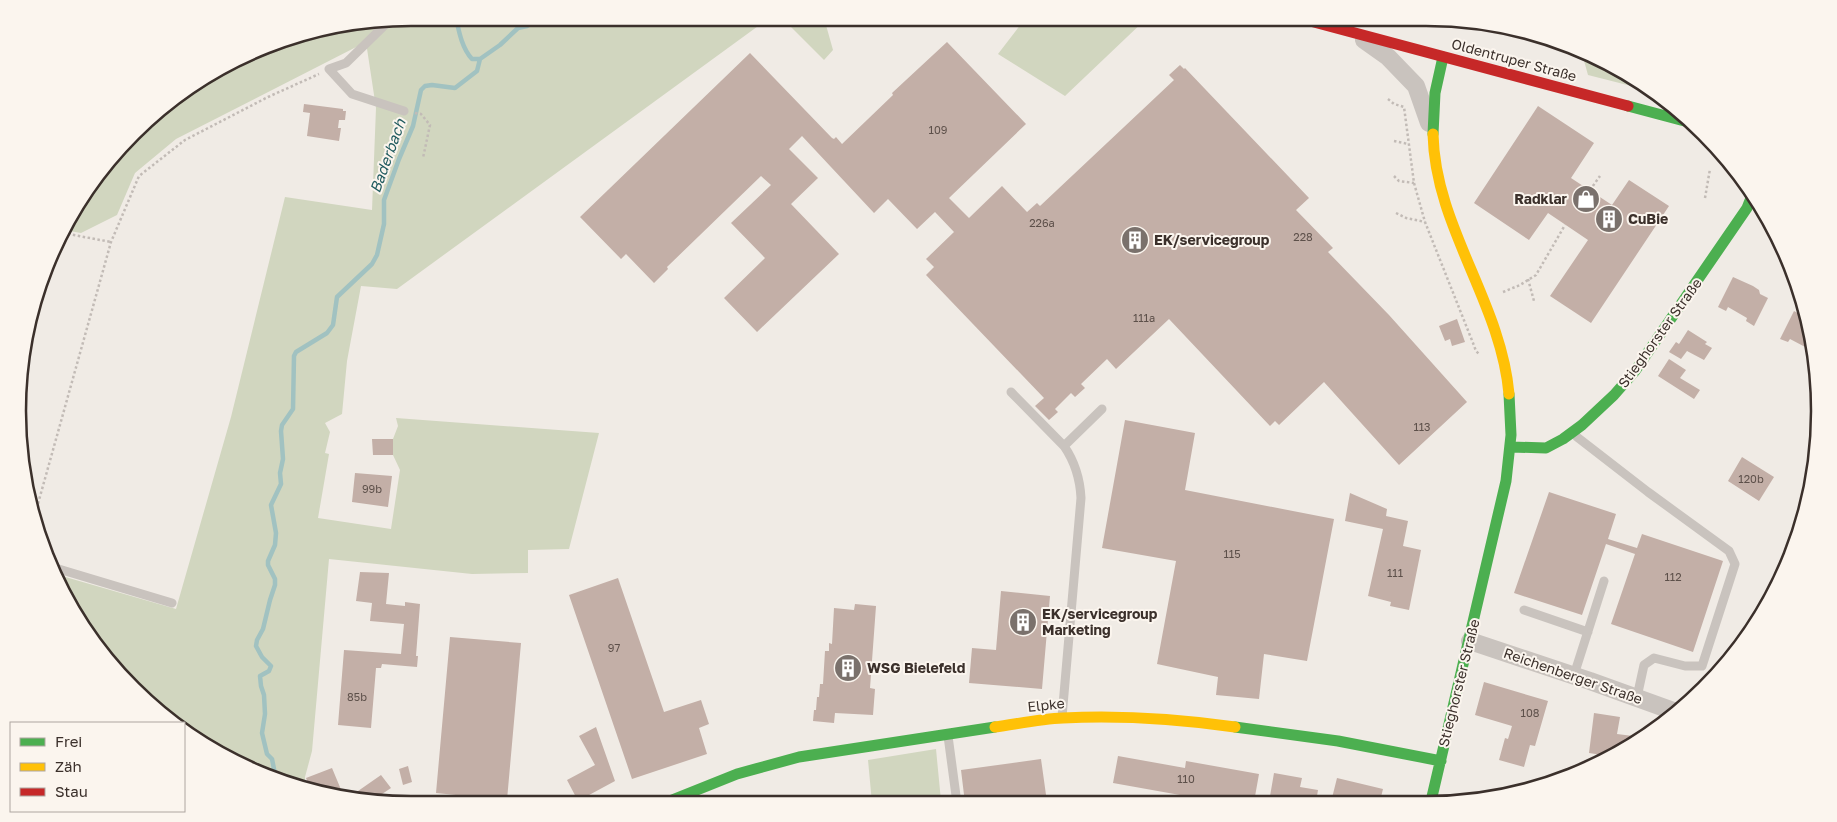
<svg xmlns="http://www.w3.org/2000/svg" width="1837" height="822" viewBox="0 0 1837 822" font-family="'Golos Text',sans-serif">
  <rect width="100%" height="100%" fill="#f0ebe5"/>
  <path fill="#d1d6bf" d="M411,18H769L397,289L361,286L347,361L342,414L325,423L330,432L325,453L329,454L318,518L391,529L400,470L393,455V439L398,426L396,418L599,433L569,549L528,550V573L472,574L329,559L312,751L305,777V788L261,775L184,727V723H178L152,707L70,607L55,574L176,609L231,417L285,197L372,210L376,108L366,42L176,139L135,173L117,215L81,233L64,230L70,214L152,115L215,70L284,38Z
    M782,18H824L833,50L824,60Z
    M1014,18H1147L1065,96L998,54L1021,24Z
    M1581,50L1644,84L1655,92L1588,75Z
    M936,749L941,801L926,803H872L868,760Z"/>
  <g fill="none" stroke-linecap="round" stroke-linejoin="round">
    <path stroke="#a1c2c1" stroke-width="4.5" d="M456,18C459,32 462,48 472,59H480
      M480,59L500,45L518,28L527,26L541,18
      M276,779L272,759L267,754L262,733L265,714L264,695L261,686L260,676L269,671L271,666L262,657L256,646L257,640L263,629L270,600L275,585V579L268,565V561L275,545L276,533L271,505L281,484L280,473L283,459L281,431L282,425L293,409L294,356L296,352L327,333L333,325L337,297L372,264L377,255L384,224V200L399,159L413,126L421,90L425,86L432,85L455,88L477,71L480,59"/>
  </g>
  <path fill="#c3afa7" d="M1429,18L1445,19L1444,23Z
    M947,42L1026,124L949,198L969,218L1002,186L1027,212L1037,203L1040,206L1174,80L1169,75L1180,65L1184,69L1185,68L1309,198L1296,210L1333,248L1328,252L1389,315L1467,402L1399,465L1324,382L1279,425L1275,421L1270,426L1169,319L1116,369L1107,359L1081,384L1085,388L1075,397L1071,393L1055,409L1058,412L1049,420L1035,406L1044,398L926,275L934,267L926,259L954,232L935,212L917,229L888,199L874,213L802,136L789,149L818,178L791,204L839,254L757,332L724,298L765,258L731,223L771,185L761,176L667,267L668,269L654,283L626,254L621,259L580,217L750,53L832,138L834,139L836,137L842,144L893,95L892,93Z
    M304,104L343,109V111H346L345,120H339L338,128H341L339,141L307,136L310,113L303,112Z
    M1538,106L1594,143L1571,178L1612,205L1629,180L1669,206L1591,323L1550,296L1588,240L1548,213L1529,240L1474,203Z
    M1733,277L1753,286L1759,290L1760,294L1768,298L1754,326L1746,321L1747,318L1728,307L1726,311L1718,307Z
    M1794,311L1801,315L1806,313L1812,334L1814,356L1808,352L1809,349L1790,339L1788,342L1780,339Z
    M1457,319L1465,342L1452,346L1450,339L1445,341L1439,326Z
    M1688,330L1707,342L1705,344L1712,348L1704,360L1687,351L1681,359L1669,352L1676,342L1679,344Z
    M1669,359L1686,370L1680,378L1700,390L1694,399L1658,376Z
    M1125,420L1195,433L1185,490L1334,519L1307,661L1264,654L1259,699L1216,695L1218,677L1157,664L1176,561L1102,548Z
    M372,439H393V455H373Z
    M1742,457L1774,477L1759,501L1728,481Z
    M355,473L392,476L388,507L352,502Z
    M1549,492L1616,514L1608,539L1637,548L1642,534L1723,561L1693,652L1611,624L1635,554L1606,544L1582,615L1514,593Z
    M1350,493L1387,509L1386,516L1408,521L1403,546L1421,550L1409,610L1390,606L1391,602L1368,596L1383,529L1345,521Z
    M360,572L389,573L386,604L405,606V602L420,604L416,656H418L417,667L382,664L381,668H376L371,728L338,725L344,650L401,654L404,624L370,621L372,603L356,601Z
    M618,578L664,712L701,700L709,724L699,728L707,754L632,779L569,595Z
    M1001,591L1050,596L1042,689L969,683L972,648L996,650Z
    M855,604L876,606L870,688L875,689L873,715L835,713L834,723L813,721L814,710H816L817,697H819L820,684H823L825,651H829V643L832,644L834,608L854,610Z
    M450,637L521,643L507,800L510,804H489L486,798L436,793Z
    M1484,682L1548,701L1535,746L1530,745L1524,767L1499,760L1505,738L1508,739L1512,726L1475,715Z
    M1594,713L1620,717L1617,734L1641,737L1609,756L1589,753Z
    M596,727L615,781L578,801L567,780L595,765L579,736Z
    M1118,756L1185,768L1186,761L1259,774L1254,802H1178L1180,795L1113,783Z
    M1041,759L1047,802L965,803L961,770Z
    M408,766L412,782L403,785L399,769Z
    M332,768L342,792L331,796L311,790L306,778Z
    M1274,773L1302,778L1300,787L1318,790L1316,802H1269Z
    M381,775L391,788L376,798L378,801L348,798Z
    M1337,778L1383,789L1380,801L1331,802Z
    M783,797L794,799V803H782Z
    M847,798H853L856,803H835V802L846,801Z"/>
  <g fill="none" stroke-linecap="round" stroke-linejoin="round">
    <path stroke="#c2bbb6" stroke-width="2.5" stroke-dasharray="2.5 2.5" stroke-linecap="butt" d="M1388,99L1394,104L1404,107L1414,183L1425,222L1473,343L1476,351L1480,355
      M415,113L421,114L430,125L423,158
      M1394,141L1408,144
      M1394,176L1399,181L1414,183
      M1590,190L1600,176
      M1705,198L1710,169
      M1396,213L1406,218L1425,222
      M63,233L111,242
      M1528,279L1534,301
      M1503,292L1520,285L1536,275L1565,225
      M34,518L111,242L139,176L185,140L268,97L319,74"/>
    <path stroke="#c9c3be" stroke-width="9" d="M389,21L346,63L329,69L352,94L404,111
      M1011,392L1064,446C1075,462 1080,478 1081,498L1062,717
      M1573,432L1577,437L1648,492L1729,551L1735,564L1702,666H1685L1654,658L1644,665L1637,697
      M1064,446L1102,409
      M52,567L172,603
      M1524,610L1588,632
      M1574,675L1604,581
      M948,736L957,803"/>
    <path stroke="#c9c3be" stroke-width="18" d="M1364,40L1388,57L1416,86L1429,123
      M1470,641L1590,681L1676,712"/>
    <path stroke="#4caf50" stroke-width="11" d="M1628,106L1692,123
      M1433,134L1435,93L1443,57
      M1511,447L1546,448L1563,439L1582,425L1614,395L1635,371L1747,208L1753,193
      M1235,727L1338,741L1441,761
      M1431,801L1506,481L1511,435L1509,394
      M662,804L737,774L799,757L995,727"/>
    <path stroke="#ffc107" stroke-width="11" d="M1433,134C1435,227 1501,302 1509,394
      M995,727C1017,724 1040,719 1063,718C1121,715 1178,719 1235,727"/>
    <path stroke="#c62828" stroke-width="11" d="M1299,18L1628,106"/>
  </g>
  <defs>
    <g id="shop-disc" transform="scale(1.4375)"><circle r="9.5" fill="#7a716c" stroke="#fbf5ee"/><path d="M-5-2.5h2.3a2.7 3.5 0 0 1 5.4 0H5L5.5 6h-11ZM-1.5-2.5h3a1.5 2.3 0 0 0-3 0Z" fill="#fff"/></g>
    <g id="building-disc" transform="scale(1.4375)"><circle r="9.5" fill="#7a716c" stroke="#fbf5ee"/><path d="M-4-6H4V6H1V3H-1V6H-4ZM-2.5-4.3h1.7v1.8h-1.7ZM.8-4.3h1.7v1.8H.8ZM-2.5-1h1.7V.8h-1.7ZM.8-1h1.7V.8H.8Z" fill="#fff"/></g>
  </defs>
  <g fill-rule="evenodd">
    <use href="#shop-disc" x="1586" y="199"/>
    <use href="#building-disc" x="1609" y="219"/>
    <use href="#building-disc" x="1135" y="240"/>
    <use href="#building-disc" x="1023" y="622"/>
    <use href="#building-disc" x="848" y="668"/>
  </g>
  <g text-anchor="middle" stroke-width="4" stroke-linejoin="round" paint-order="stroke">
    <g font-size="11" fill="#5d504a">
      <text x="938" y="134">109</text>
      <text x="1042" y="227">226a</text>
      <text x="1303" y="241">228</text>
      <text x="1144" y="322">111a</text>
      <text x="1422" y="431">113</text>
      <text x="1751" y="483">120b</text>
      <text x="372" y="493">99b</text>
      <text x="1232" y="558">115</text>
      <text x="1395" y="577">111</text>
      <text x="1673" y="581">112</text>
      <text x="614" y="652">97</text>
      <text x="357" y="701">85b</text>
      <text x="1530" y="717">108</text>
      <text x="1186" y="783">110</text>
    </g>
    <g font-size="14" fill="#3b302b" stroke="#fbf5ee">
      <text transform="translate(1514 60) rotate(15)" y="5">Oldentruper Straße</text>
      <text transform="translate(1660 333) rotate(-54)" y="5">Stieghorster Straße</text>
      <text transform="translate(1573 676) rotate(19)" y="5">Reichenberger Straße</text>
      <text transform="translate(1459 683) rotate(-76)" y="5">Stieghorster Straße</text>
      <text transform="translate(1046 705) rotate(-6)" y="5">Elpke</text>
    </g>
    <g font-size="14" font-weight="bold" fill="#3b302b" stroke="#fbf5ee" text-anchor="start">
      <text x="1567" y="204" text-anchor="end">Radklar</text>
      <text x="1628" y="224">CuBie</text>
      <text x="1154" y="245">EK/servicegroup</text>
      <text x="1042" y="619">EK/servicegroup<tspan x="1042" dy="16">Marketing</tspan></text>
      <text x="867" y="673">WSG Bielefeld</text>
    </g>
    <g font-size="15" font-style="italic" fill="#1f5a5e" stroke="#fbf5ee">
      <text transform="translate(388 156) rotate(-70)" y="5">Baderbach</text>
    </g>
  </g>
  <path d="M0 0H1837V822H0ZM411 26H1426A385 385 0 0 1 1811 411V411A385 385 0 0 1 1426 796H411A385 385 0 0 1 26 411V411A385 385 0 0 1 411 26Z" fill="#fbf5ee" fill-rule="evenodd"/>
  <path fill="none" stroke="#3b302b" stroke-width="2.5" d="M411 26H1426A385 385 0 0 1 1811 411V411A385 385 0 0 1 1426 796H411A385 385 0 0 1 26 411V411A385 385 0 0 1 411 26Z"/>
  <rect x="10" y="722" width="175" height="90" fill="#fbf5ee" stroke="#aea6a0"/>
  <rect x="20" y="738" width="25" height="8" fill="#4caf50" stroke="#aea6a0"/>
  <text x="55" y="747" font-size="15" fill="#3b302b">Frei</text>
  <rect x="20" y="763" width="25" height="8" fill="#ffc107" stroke="#aea6a0"/>
  <text x="55" y="772" font-size="15" fill="#3b302b">Zäh</text>
  <rect x="20" y="788" width="25" height="8" fill="#c62828" stroke="#aea6a0"/>
  <text x="55" y="797" font-size="15" fill="#3b302b">Stau</text>
</svg>
